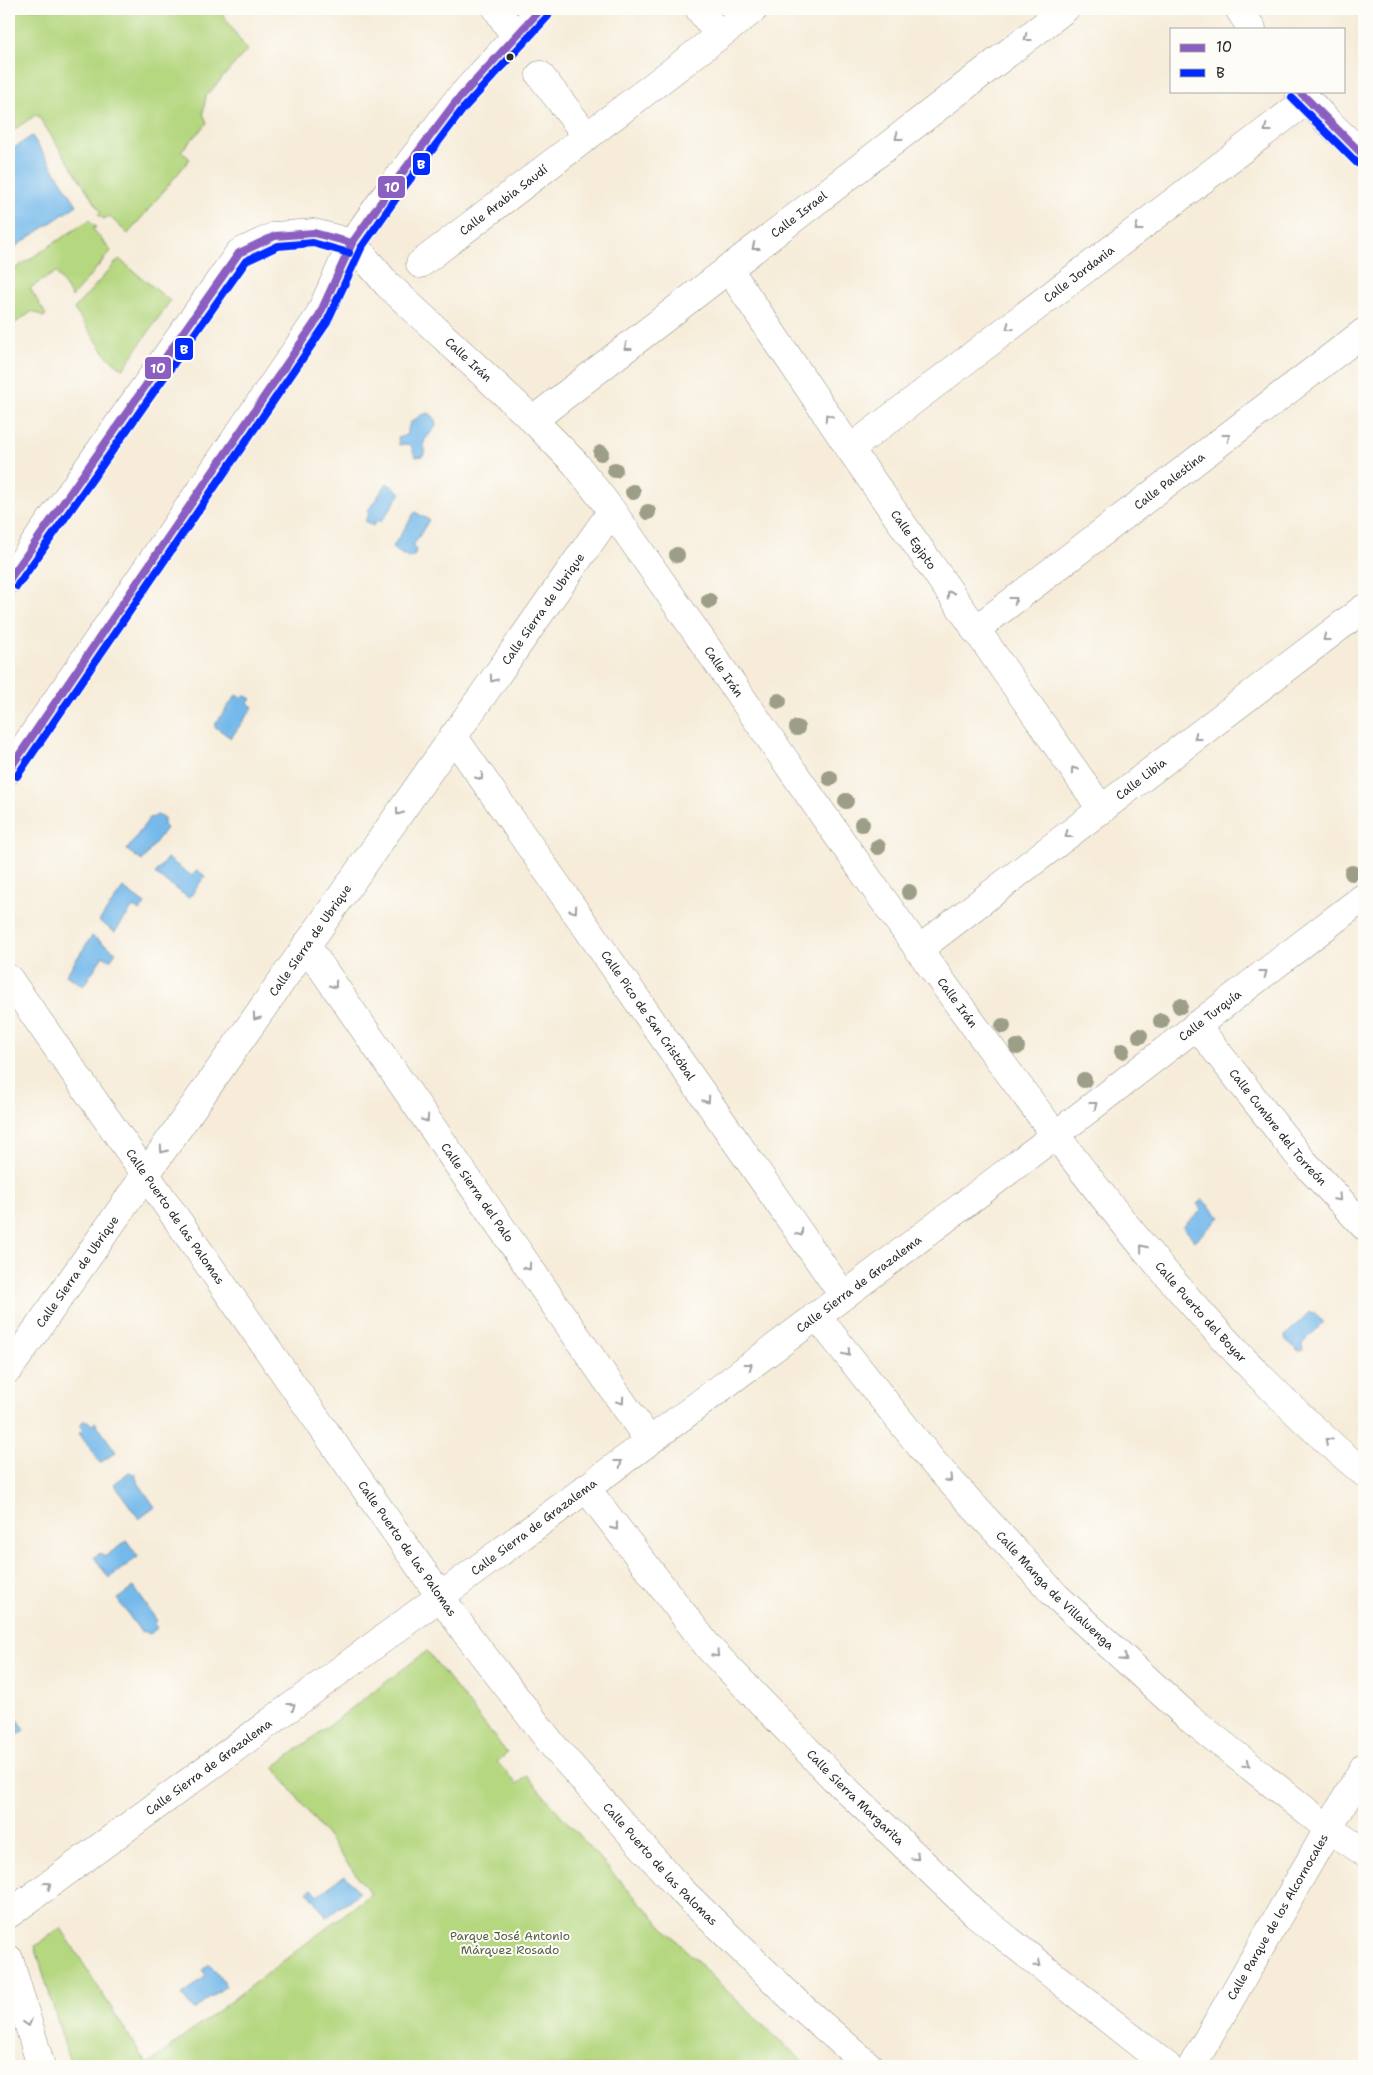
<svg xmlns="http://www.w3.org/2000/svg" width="1373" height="2075" viewBox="0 0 1373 2075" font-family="'Shantell Sans',sans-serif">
  <rect width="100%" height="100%" fill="#fdfcf7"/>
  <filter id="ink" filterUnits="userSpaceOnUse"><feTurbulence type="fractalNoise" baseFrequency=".02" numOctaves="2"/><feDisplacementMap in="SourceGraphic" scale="10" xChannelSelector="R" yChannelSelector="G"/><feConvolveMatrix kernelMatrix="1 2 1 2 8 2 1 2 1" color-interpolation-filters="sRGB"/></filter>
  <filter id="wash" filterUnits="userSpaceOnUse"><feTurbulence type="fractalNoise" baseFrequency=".0096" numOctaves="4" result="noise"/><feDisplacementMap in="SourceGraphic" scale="20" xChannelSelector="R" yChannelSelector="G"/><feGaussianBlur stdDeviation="1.12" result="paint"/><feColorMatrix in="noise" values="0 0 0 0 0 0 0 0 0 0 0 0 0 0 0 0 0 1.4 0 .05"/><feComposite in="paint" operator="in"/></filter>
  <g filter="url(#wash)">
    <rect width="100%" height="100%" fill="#f6ecd9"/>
    <path fill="#b5d780" stroke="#708156" d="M9,9H219L247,50L206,96L203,113L207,123L181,151L190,159L128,234L109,216L104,219L98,215L101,212L37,114L9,133Z
      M89,220L96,227L93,229L111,251L72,297L56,272L30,288L46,315L43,317L33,311L9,327V273Z
      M119,259L170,301L123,369L107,356L74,309Z
      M427,1651L507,1753L497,1762L517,1784L527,1776C615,1879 707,1977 808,2066H71L35,1946L61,1928L147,2065L371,1894L274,1767Z"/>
    <path fill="#74b9eb" stroke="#50728b" d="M32,136L77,205L9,251V151Z
      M429,413L435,418L436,426L424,441L425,451L423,456L416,457C409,448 416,442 399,445L398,438L406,435L410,423L421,415Z
      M387,483L401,493L381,522L377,520L373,526L365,521L369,514L367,512Z
      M415,512L429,520L413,546L416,550L415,555L408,558L392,548Z
      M236,695L241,698L244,695L251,699L248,703L253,707L231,738L214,726Z
      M157,815L164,818V826L166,828L142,861L127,850L150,817L152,818Z
      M167,858L192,876L197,870L205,876L189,898L155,874Z
      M123,888L145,904L140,911L133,907L115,932L99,921Z
      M92,936L116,952L110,960L103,956L83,986L66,975Z
      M1202,1199L1220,1217L1195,1241L1183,1227L1202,1210L1197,1204Z
      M1309,1312L1315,1313L1323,1323L1302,1344L1303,1350L1299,1352L1286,1340L1285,1336Z
      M83,1421H88L92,1425L95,1422L116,1452L100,1463L79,1433L83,1431L80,1426Z
      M129,1472L135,1474L137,1481L155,1507L139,1519L114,1484Z
      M127,1541L138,1557L109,1578L94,1557L101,1553L104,1557Z
      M134,1587L157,1621L155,1622L157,1628L150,1634L143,1631L141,1632L117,1599Z
      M9,1706L25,1730L9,1741Z
      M345,1875L359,1893L327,1917L308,1891L312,1888L318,1895Z
      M210,1964L226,1986L194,2010L182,1995L206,1976L202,1970Z"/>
  </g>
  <g filter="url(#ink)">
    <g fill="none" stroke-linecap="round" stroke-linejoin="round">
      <g stroke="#908c82" stroke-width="29">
        <g id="pedestrian">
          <path d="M699,9L719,35"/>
          <path d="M540,75L587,136"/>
          <path id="s1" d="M420,264L754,9"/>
        </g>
      </g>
      <g stroke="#908c82" stroke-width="29">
        <g id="minor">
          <path d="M497,9L515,37"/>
          <path id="s2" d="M352,243L387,284L533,420L575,463L612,511C735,687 856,866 984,1039C1098,1195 1216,1349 1364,1473"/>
          <path id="s3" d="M728,268L850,449L1102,810"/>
          <path id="s4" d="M533,420L1065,9"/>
          <path id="s5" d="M850,449L1307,100"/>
          <path id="s6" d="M975,630L1364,332"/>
          <path id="s7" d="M453,736L843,1295"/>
          <path id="s8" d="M306,945L649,1441"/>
          <path id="s9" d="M918,950L1364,608"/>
          <path id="s10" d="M9,979L466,1633L555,1748L680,1889L797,2003L869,2066"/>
          <path id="s11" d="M1196,1025L1302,1160L1364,1226"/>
          <path id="s12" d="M816,1315L933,1462L1056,1596L1188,1717L1329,1829L1364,1852"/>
          <path id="s13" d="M9,1369L612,511"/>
          <path id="s14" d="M586,1488L710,1649L834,1778L976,1914L1167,2066"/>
          <path id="s15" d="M9,1914C359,1657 709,1400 1054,1136C1157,1057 1260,976 1364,897"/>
          <path d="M9,1959L41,2066"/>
          <path id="s16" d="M1192,2066L1364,1767"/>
        </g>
      </g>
      <g stroke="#908c82" stroke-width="29">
        <path id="tertiary" d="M1239,9L1252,29
          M1299,91L1327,121L1364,156
          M9,580L239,253L275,236L314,233L352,243
          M9,770L318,318L352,243L396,181L455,103L541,9"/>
      </g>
      <use href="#pedestrian" stroke="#fff" stroke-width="28"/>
      <use href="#minor" stroke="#fff" stroke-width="28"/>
      <use href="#tertiary" stroke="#fff" stroke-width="28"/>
      <g stroke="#fdfcf7" stroke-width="11">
        <path id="bus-1" d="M1299,91L1364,156
          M9,580L239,253L275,236L314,233L352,243
          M9,770L318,318L352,243L396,181L455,103L541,9"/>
      </g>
      <g stroke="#fdfcf7" stroke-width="11">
        <path id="bus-2" d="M1292,98L1357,163
          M17,586L246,261L278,246L313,243L349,253
          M17,776L326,324L361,248L404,187L463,109L548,16"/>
      </g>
      <use href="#bus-1" stroke="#8a5fc1" stroke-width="8"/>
      <use href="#bus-2" stroke="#002aff" stroke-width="8"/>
    </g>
    <g fill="#9d9e87">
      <circle cx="601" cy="453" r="8"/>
      <circle cx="615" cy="470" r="8"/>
      <circle cx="633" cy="492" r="8"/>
      <circle cx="648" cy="512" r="8"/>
      <circle cx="677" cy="555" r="8"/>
      <circle cx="709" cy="601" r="8"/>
      <circle cx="779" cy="701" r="8"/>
      <circle cx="797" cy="728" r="8"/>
      <circle cx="830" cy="778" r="8"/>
      <circle cx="846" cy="801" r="8"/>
      <circle cx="862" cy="824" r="8"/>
      <circle cx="878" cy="847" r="8"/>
      <circle cx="1352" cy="873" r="8"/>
      <circle cx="909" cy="892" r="8"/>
      <circle cx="1180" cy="1006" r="8"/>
      <circle cx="1161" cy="1021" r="8"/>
      <circle cx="1003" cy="1026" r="8"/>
      <circle cx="1140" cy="1036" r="8"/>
      <circle cx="1017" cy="1047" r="8"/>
      <circle cx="1122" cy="1051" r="8"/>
      <circle cx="1084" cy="1080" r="8"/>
    </g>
    <defs><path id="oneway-chevron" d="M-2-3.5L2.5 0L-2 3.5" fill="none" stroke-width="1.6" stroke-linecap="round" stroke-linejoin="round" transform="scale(1.25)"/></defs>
    <g stroke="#a0a0a0">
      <use href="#oneway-chevron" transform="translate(1027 38) rotate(143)"/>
      <use href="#oneway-chevron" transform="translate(1267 129) rotate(143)"/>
      <use href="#oneway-chevron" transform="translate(898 137) rotate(142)"/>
      <use href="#oneway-chevron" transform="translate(1138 228) rotate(143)"/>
      <use href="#oneway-chevron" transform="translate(755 247) rotate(142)"/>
      <use href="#oneway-chevron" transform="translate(1009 327) rotate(143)"/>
      <use href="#oneway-chevron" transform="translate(627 347) rotate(142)"/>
      <use href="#oneway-chevron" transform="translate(828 417) rotate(-124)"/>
      <use href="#oneway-chevron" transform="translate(1227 437) rotate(-37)"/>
      <use href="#oneway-chevron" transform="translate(950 594) rotate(-125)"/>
      <use href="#oneway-chevron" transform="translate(1014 600) rotate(-37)"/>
      <use href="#oneway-chevron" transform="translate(1326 638) rotate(142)"/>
      <use href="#oneway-chevron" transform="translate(493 679) rotate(125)"/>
      <use href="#oneway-chevron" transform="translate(1197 737) rotate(142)"/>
      <use href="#oneway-chevron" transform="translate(1074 770) rotate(-125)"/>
      <use href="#oneway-chevron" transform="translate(480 777) rotate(55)"/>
      <use href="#oneway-chevron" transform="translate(399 812) rotate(125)"/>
      <use href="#oneway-chevron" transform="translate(1068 835) rotate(143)"/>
      <use href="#oneway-chevron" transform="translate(574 910) rotate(55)"/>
      <use href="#oneway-chevron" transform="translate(1264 973) rotate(-37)"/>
      <use href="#oneway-chevron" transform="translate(334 985) rotate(55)"/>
      <use href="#oneway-chevron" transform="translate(256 1017) rotate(125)"/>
      <use href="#oneway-chevron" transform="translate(707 1100) rotate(55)"/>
      <use href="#oneway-chevron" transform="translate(1094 1105) rotate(-38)"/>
      <use href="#oneway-chevron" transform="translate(426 1119) rotate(55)"/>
      <use href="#oneway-chevron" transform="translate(163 1150) rotate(125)"/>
      <use href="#oneway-chevron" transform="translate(1338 1198) rotate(47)"/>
      <use href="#oneway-chevron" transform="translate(800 1233) rotate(55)"/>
      <use href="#oneway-chevron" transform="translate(1143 1248) rotate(-129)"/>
      <use href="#oneway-chevron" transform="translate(528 1267) rotate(55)"/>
      <use href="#oneway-chevron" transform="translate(847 1353) rotate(52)"/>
      <use href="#oneway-chevron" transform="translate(749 1366) rotate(-37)"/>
      <use href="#oneway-chevron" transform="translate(621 1401) rotate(55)"/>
      <use href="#oneway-chevron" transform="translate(1328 1441) rotate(-137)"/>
      <use href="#oneway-chevron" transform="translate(619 1463) rotate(-37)"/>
      <use href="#oneway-chevron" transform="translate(949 1479) rotate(47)"/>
      <use href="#oneway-chevron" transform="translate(615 1527) rotate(52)"/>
      <use href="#oneway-chevron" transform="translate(716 1654) rotate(47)"/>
      <use href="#oneway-chevron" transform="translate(1124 1658) rotate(42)"/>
      <use href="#oneway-chevron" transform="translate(292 1706) rotate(-36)"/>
      <use href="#oneway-chevron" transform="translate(1247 1764) rotate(39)"/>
      <use href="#oneway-chevron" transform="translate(916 1857) rotate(44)"/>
      <use href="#oneway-chevron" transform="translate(48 1885) rotate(-36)"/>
      <use href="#oneway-chevron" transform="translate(1038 1964) rotate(39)"/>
      <use href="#oneway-chevron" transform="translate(28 2023) rotate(73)"/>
    </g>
  </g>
  <circle fill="#2b2b2b" stroke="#fdfcf7" stroke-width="2" cx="510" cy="57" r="4.5"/>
  <g text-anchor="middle" stroke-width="4" stroke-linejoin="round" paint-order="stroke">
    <g font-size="12" fill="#2b2b2b" stroke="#fdfcf7">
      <text dy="4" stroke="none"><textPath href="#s1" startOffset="105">Calle Arabia Saudí</textPath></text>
      <text dy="4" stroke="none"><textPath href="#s4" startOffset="336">Calle Israel</textPath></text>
      <text dy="4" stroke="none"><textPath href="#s5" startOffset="288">Calle Jordania</textPath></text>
      <text dy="4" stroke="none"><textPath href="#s2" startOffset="165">Calle Irán</textPath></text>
      <text dy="4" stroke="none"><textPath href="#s6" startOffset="245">Calle Palestina</textPath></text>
      <text dy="4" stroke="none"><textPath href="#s3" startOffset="329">Calle Egipto</textPath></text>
      <text dy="4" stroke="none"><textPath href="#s13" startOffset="929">Calle Sierra de Ubrique</textPath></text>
      <text dy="4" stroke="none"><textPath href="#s2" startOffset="570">Calle Irán</textPath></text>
      <text dy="4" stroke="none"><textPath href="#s9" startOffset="281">Calle Libia</textPath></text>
      <text dy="4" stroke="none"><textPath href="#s13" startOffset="524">Calle Sierra de Ubrique</textPath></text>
      <text dy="4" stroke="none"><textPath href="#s2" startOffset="975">Calle Irán</textPath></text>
      <text dy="4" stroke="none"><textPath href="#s15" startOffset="1500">Calle Turquía</textPath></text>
      <text dy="4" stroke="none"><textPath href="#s7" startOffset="341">Calle Pico de San Cristóbal</textPath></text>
      <text dy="4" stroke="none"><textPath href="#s11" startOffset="131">Calle Cumbre del Torreón</textPath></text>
      <text dy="4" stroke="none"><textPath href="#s8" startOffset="301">Calle Sierra del Palo</textPath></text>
      <text dy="4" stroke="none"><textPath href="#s10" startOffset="290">Calle Puerto de las Palomas</textPath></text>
      <text dy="4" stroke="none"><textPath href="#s13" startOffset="119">Calle Sierra de Ubrique</textPath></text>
      <text dy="4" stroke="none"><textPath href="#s15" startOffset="1058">Calle Sierra de Grazalema</textPath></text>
      <text dy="4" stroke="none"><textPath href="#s2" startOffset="1369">Calle Puerto del Boyar</textPath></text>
      <text dy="4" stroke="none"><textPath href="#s15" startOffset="652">Calle Sierra de Grazalema</textPath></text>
      <text dy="4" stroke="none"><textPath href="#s10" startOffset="695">Calle Puerto de las Palomas</textPath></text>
      <text dy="4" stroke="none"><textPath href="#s12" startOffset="365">Calle Manga de Villaluenga</textPath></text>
      <text dy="4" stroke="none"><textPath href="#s15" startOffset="248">Calle Sierra de Grazalema</textPath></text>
      <text dy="4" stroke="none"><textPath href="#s14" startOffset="411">Calle Sierra Margarita</textPath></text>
      <text dy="4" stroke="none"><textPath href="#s10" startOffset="1100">Calle Puerto de las Palomas</textPath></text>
      <text dy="4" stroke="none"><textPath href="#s16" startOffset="172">Calle Parque de los Alcornocales</textPath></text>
    </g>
    <g font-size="12" fill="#545f44" stroke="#fdfcf7">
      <text x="510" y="1940">Parque José Antonio<tspan x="510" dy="14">Márquez Rosado</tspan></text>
    </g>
  </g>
  <g stroke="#fdfcf7" stroke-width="2">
    <rect x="412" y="152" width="19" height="24" rx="5" fill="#002aff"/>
    <rect x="377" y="175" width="29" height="24" rx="5" fill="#8a5fc1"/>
    <rect x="174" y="337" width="20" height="24" rx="5" fill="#002aff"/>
    <rect x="144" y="356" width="28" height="24" rx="5" fill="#8a5fc1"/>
  </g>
  <g font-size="14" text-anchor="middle" font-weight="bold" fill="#fff">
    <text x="421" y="169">B</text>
    <text x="392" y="192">10</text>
    <text x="184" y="354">B</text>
    <text x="158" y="373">10</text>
  </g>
  <rect width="1373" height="2075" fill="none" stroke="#fdfcf7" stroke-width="30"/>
  <rect x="1170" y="28" width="175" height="65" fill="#fdfcf7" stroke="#a9a8a5"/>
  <rect x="1180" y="44" width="25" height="8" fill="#8a5fc1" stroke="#a9a8a5"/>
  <text x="1216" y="52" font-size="15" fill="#2b2b2b">10</text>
  <rect x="1180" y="69" width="25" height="8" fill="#002aff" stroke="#a9a8a5"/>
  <text x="1216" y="78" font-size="15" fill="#2b2b2b">B</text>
</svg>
